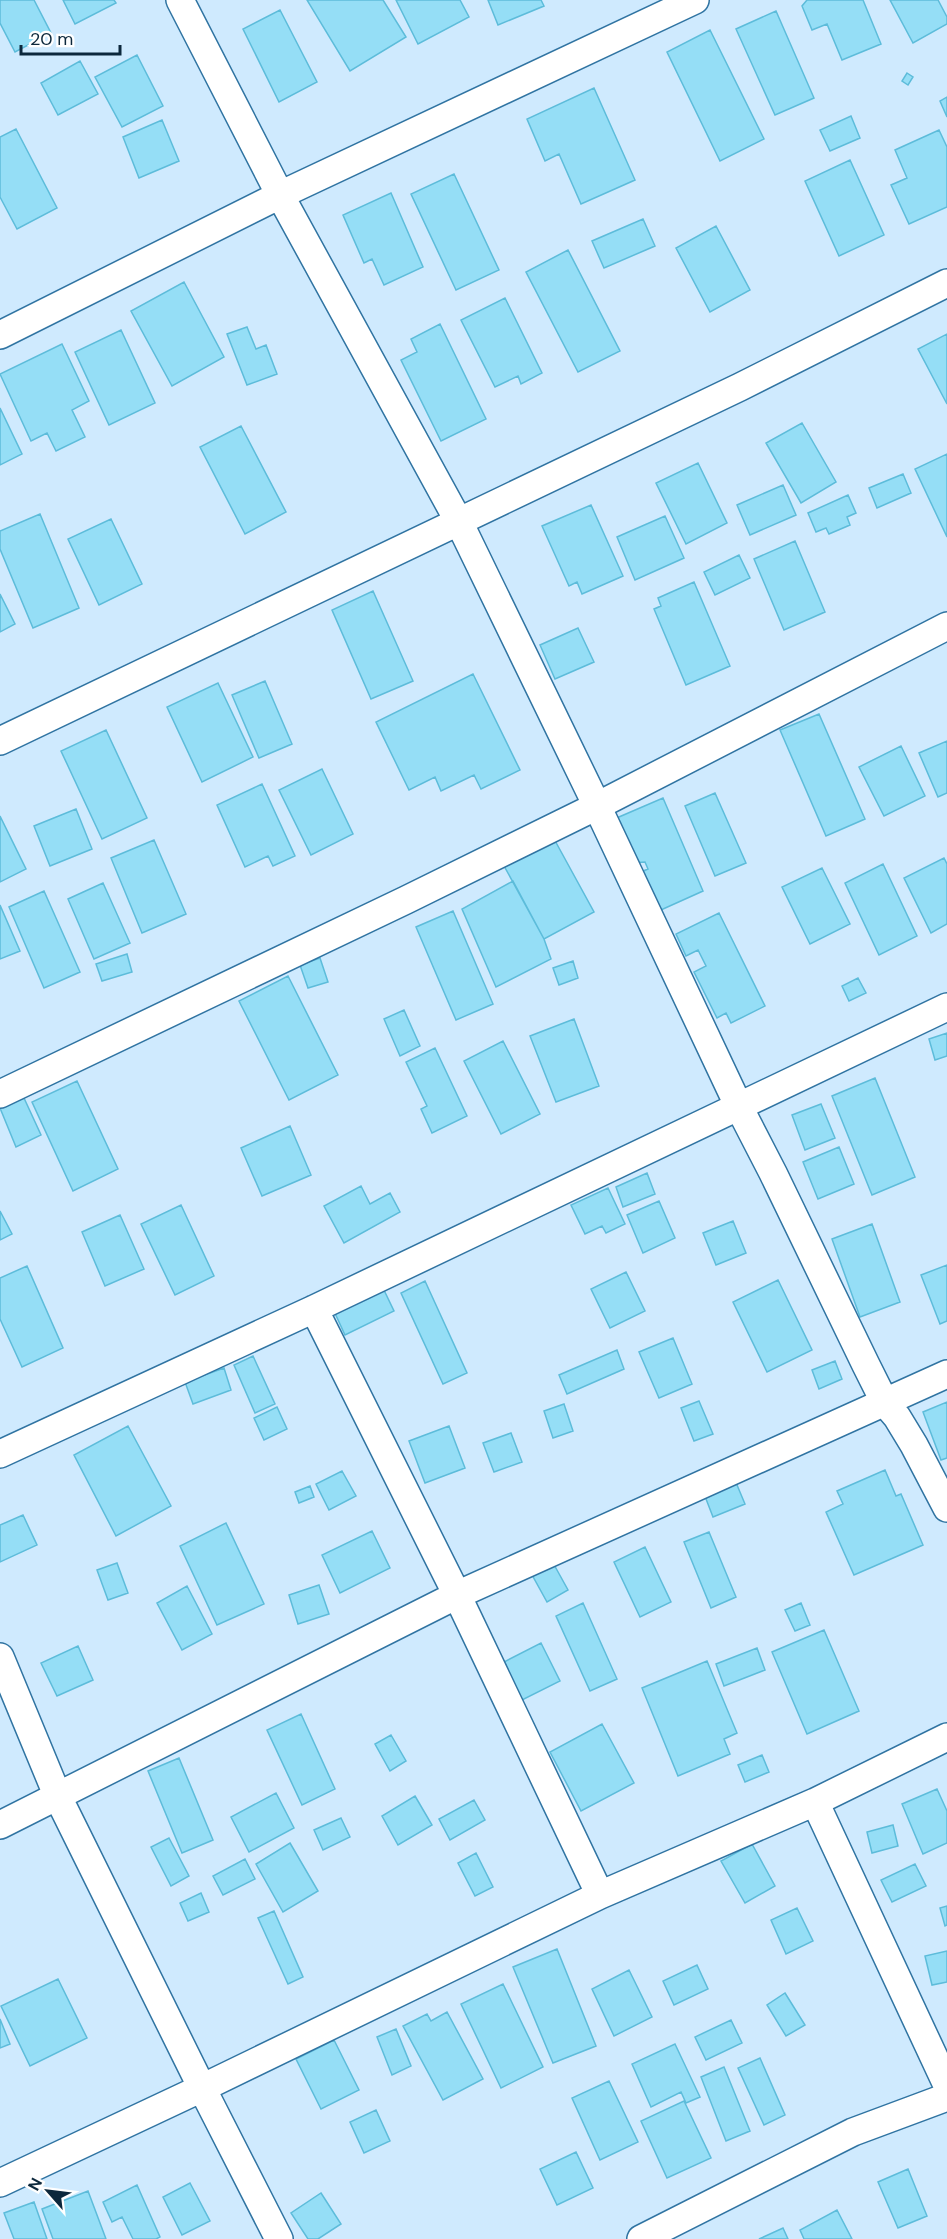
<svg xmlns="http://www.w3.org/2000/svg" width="947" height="2239" viewBox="0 0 947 2239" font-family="'DM Sans',sans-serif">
  <rect width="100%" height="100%" fill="#cfeafe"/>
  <path fill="#95def6" stroke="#5dbcda" stroke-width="1.5" d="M0,0H34L51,33L15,52L0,23Z
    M63,0H114L116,3L75,24Z
    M307,0H383L406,37L350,71Z
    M396,0H460L469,17L418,44Z
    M488,0H541L544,6L498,25Z
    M807,0H863L881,44L842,60L827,24L812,30L802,6Z
    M890,0H938L947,17V24L913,43Z
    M280,10L317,82L279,102L243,29Z
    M776,11L814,98L775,115L736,29Z
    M710,30L764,139L720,161L667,52Z
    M137,55L163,106L122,127L95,77Z
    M80,61L98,94L58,115L41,83Z
    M907,73L913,77L908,85L902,81Z
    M594,88L635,180L581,204L559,154L545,161L527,119Z
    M947,97V117L940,101Z
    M851,116L860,138L830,151L820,130Z
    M162,120L179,161L139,178L123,137Z
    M16,129L57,208L17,229L0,197V137Z
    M939,130L947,147V207L909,224L891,185L907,178L895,150Z
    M850,160L884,235L839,256L805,181Z
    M454,174L499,270L456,290L411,194Z
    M391,193L423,267L384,285L372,259L364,263L343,215Z
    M643,219L655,246L604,268L592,241Z
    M716,226L750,290L710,312L676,248Z
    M568,250L620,351L578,372L526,272Z
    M184,282L224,357L172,386L131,311Z
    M505,298L542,373L521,384L518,376L495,387L461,320Z
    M440,324L486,419L441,441L401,360L417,352L411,339Z
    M247,327L256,349L266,345L277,374L247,385L227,334Z
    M121,330L155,403L109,425L75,352Z
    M947,334V404L918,349Z
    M62,344L89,401L72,410L85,437L56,451L47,433L31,441L0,374Z
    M0,408L22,454L0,465Z
    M802,423L836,482L801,503L766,443Z
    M241,426L286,512L245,534L200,447Z
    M947,454V537L915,469Z
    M698,463L727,523L686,544L656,483Z
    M903,474L911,493L877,508L869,488Z
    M783,485L796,515L750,535L737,505Z
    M848,495L856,513L847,517L850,525L829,534L826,528L816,532L808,513Z
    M591,505L623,576L582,594L577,582L569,586L542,526Z
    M40,514L79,608L33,628L0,549V531Z
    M665,516L684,558L635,580L617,537Z
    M111,519L142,584L99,605L68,539Z
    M795,541L825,612L784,630L754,559Z
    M739,555L750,578L715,595L704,572Z
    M694,582L730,666L686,685L654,609L661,606L658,598Z
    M373,591L413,681L371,699L332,610Z
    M0,594L15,624L0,632Z
    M578,628L594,662L555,679L540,645Z
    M473,674L520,770L481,789L474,775L441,791L435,777L409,790L376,722Z
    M265,681L292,744L259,758L232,695Z
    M218,683L253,757L202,782L167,707Z
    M819,714L865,819L826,836L780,730Z
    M106,730L147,818L102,839L61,751Z
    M947,741V793L938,797L919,753Z
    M901,746L925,796L884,816L859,767Z
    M322,769L353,834L311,855L279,790Z
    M262,784L295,856L273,866L268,856L245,867L217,805Z
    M715,793L746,863L715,876L685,806Z
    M663,798L703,891L652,914L634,875L648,869L645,862L630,863L612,820Z
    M76,809L92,849L50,866L34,826Z
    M0,816L26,869L0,882Z
    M553,837L594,912L544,939L503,864Z
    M154,840L186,914L142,933L111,858Z
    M944,858L947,864V924L931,933L904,878Z
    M883,864L917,936L879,955L845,883Z
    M822,868L850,924L810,944L782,887Z
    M513,881L544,939L551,959L496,987L462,909Z
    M103,883L130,943L94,959L68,899Z
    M44,891L80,972L44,988L9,907Z
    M0,905L20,951L0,959Z
    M453,911L493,1004L456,1020L416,927Z
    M719,913L765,1006L731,1023L726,1013L717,1018L694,972L706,966L698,950L686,956L676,934Z
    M127,954L132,972L102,981L96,964Z
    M320,958L328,982L308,988L300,965Z
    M573,961L578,978L559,985L553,968Z
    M288,976L338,1075L289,1100L239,1001Z
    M858,978L866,993L849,1001L842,986Z
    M404,1010L420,1046L400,1056L384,1019Z
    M574,1019L599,1086L556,1102L530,1036Z
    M947,1033V1056L935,1060L929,1039Z
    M503,1041L540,1114L501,1134L464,1061Z
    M435,1048L467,1116L432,1133L421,1109L427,1106L406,1062Z
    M875,1078L915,1177L872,1195L832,1096Z
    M77,1081L118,1169L73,1191L32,1102Z
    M24,1098L41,1135L16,1147L0,1108Z
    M821,1104L835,1138L805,1150L792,1115Z
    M290,1126L311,1175L262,1196L241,1148Z
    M839,1147L854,1184L818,1199L803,1162Z
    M647,1173L655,1194L623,1207L616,1187Z
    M361,1186L370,1204L390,1193L400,1212L344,1243L324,1206Z
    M608,1188L625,1224L606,1233L602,1226L585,1234L571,1205Z
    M659,1201L675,1238L643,1253L627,1215Z
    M181,1205L214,1276L175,1295L141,1224Z
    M0,1211L12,1234L0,1240Z
    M120,1215L144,1269L105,1286L82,1232Z
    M733,1221L746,1253L716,1265L703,1233Z
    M872,1224L900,1302L860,1317L832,1239Z
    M947,1265V1321L940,1324L921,1275Z
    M27,1266L63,1348L22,1367L0,1319V1278Z
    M626,1272L645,1311L610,1328L591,1289Z
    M778,1280L812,1350L767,1372L733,1302Z
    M425,1281L467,1373L443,1384L401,1293Z
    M382,1286L394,1311L345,1335L334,1311Z
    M673,1338L692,1384L659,1398L639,1352Z
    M617,1350L624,1369L567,1394L559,1375Z
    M253,1356L275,1404L255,1413L234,1365Z
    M835,1361L842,1379L819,1389L812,1370Z
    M224,1368L231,1390L193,1404L185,1382Z
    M699,1401L713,1434L694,1441L681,1408Z
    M947,1402V1458L941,1460L923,1412Z
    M564,1404L573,1431L553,1438L544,1411Z
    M277,1407L287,1429L264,1440L254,1418Z
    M128,1426L171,1506L116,1536L74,1455Z
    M449,1426L465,1468L425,1483L409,1441Z
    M511,1433L522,1462L494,1472L483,1443Z
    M885,1470L896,1496L901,1494L923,1545L854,1575L826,1512L843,1504L837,1491Z
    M342,1471L356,1496L329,1510L316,1484Z
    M732,1473L745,1504L713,1517L701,1486Z
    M310,1486L314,1497L299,1503L295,1492Z
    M23,1515L37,1545L0,1562V1525Z
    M226,1523L264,1604L217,1625L180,1546Z
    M372,1531L390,1568L340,1593L322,1555Z
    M709,1532L736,1597L711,1608L684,1542Z
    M645,1547L671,1602L640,1617L614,1562Z
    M552,1561L568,1590L547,1602L531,1573Z
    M117,1563L128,1593L108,1600L97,1570Z
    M319,1585L329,1614L298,1624L289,1595Z
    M187,1586L212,1634L182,1650L157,1603Z
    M583,1603L617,1679L590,1691L556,1616Z
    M801,1603L810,1625L795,1631L785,1610Z
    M824,1630L859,1711L807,1734L772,1652Z
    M541,1643L560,1681L522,1700L504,1662Z
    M78,1646L93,1680L57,1696L41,1663Z
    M757,1648L765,1670L724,1686L716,1664Z
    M707,1661L737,1733L724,1739L730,1754L678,1776L642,1688Z
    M301,1714L335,1789L302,1805L267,1730Z
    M602,1724L634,1783L581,1811L550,1752Z
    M391,1735L406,1761L390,1771L375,1744Z
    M762,1755L769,1772L745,1782L738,1765Z
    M179,1758L213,1840L182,1853L148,1771Z
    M937,1789L947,1811V1843L923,1854L902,1804Z
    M276,1793L294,1828L249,1852L231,1817Z
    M415,1796L432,1825L398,1845L382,1816Z
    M474,1800L485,1820L450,1840L439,1819Z
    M341,1818L350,1837L323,1850L314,1830Z
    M893,1825L898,1846L872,1853L867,1832Z
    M169,1838L189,1876L171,1886L151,1847Z
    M290,1843L318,1891L283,1912L256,1864Z
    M752,1844L775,1886L745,1903L721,1861Z
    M476,1853L493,1887L475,1896L458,1863Z
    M245,1859L255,1879L223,1895L213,1876Z
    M915,1864L926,1886L892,1902L881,1880Z
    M201,1893L209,1912L188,1921L180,1903Z
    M947,1906V1925L945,1926L940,1908Z
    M797,1908L813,1941L786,1954L771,1920Z
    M274,1911L303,1977L288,1984L258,1918Z
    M557,1949L596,2046L553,2063L513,1967Z
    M947,1951V1982L932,1985L925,1956Z
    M697,1965L708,1989L674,2005L663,1981Z
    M629,1970L652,2017L614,2036L592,1989Z
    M58,1979L87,2038L30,2066L1,2006Z
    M503,1984L543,2067L501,2088L461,2004Z
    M785,1993L805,2025L786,2036L767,2005Z
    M447,2012L483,2079L443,2100L403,2026L427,2014L431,2021Z
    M0,2019L10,2044L0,2048Z
    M731,2020L742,2043L706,2060L695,2037Z
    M396,2029L411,2066L392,2075L377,2037Z
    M334,2040L359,2090L321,2109L296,2059Z
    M675,2044L700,2097L686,2103L681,2092L651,2107L632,2064Z
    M760,2058L785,2115L764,2125L738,2068Z
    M724,2067L750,2131L726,2141L701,2077Z
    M609,2081L638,2142L600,2160L572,2098Z
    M684,2101L711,2158L667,2178L641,2121Z
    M376,2110L390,2141L364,2153L350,2122Z
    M576,2152L593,2188L557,2205L540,2169Z
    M908,2169L927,2216L898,2228L878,2182Z
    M190,2183L210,2221L182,2235L163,2197Z
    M137,2185L160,2237L156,2239H133L122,2217L112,2222L103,2202Z
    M88,2191L106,2239H53L42,2209Z
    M321,2193L341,2224L318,2239H308L291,2213Z
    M34,2202L47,2239H14L4,2213Z
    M837,2210L852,2239H804L800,2230Z
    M783,2228L788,2239H759Z"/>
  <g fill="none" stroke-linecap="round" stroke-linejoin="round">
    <g stroke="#3074a2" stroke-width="30">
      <path id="street" d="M180,0L280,195L459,522L597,806L739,1107L773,1173L866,1365L885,1403L897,1417L914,1445L947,1508
        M0,335L280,195L695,0
        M0,741L740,387L947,283
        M0,1094L406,900L597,806L947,626
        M314,1309L457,1595L600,1895
        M0,1454L314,1309L947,1007
        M0,1657L58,1797L202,2088L600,1895L815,1802L947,1737
        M815,1802L947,2085
        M0,1825L457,1595L947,1374
        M0,2183L202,2088L279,2239
        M641,2239L853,2132L947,2097"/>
    </g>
    <use href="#street" stroke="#fff" stroke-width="27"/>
  </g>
  <g transform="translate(48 2191) rotate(298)" stroke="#ffffff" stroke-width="4.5" paint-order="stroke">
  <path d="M0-4.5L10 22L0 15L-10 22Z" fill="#0c283c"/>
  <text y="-9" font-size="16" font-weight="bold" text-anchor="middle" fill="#0c283c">N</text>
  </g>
  <path d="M21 45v9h99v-9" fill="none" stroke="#0c283c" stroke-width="3"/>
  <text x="30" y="45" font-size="18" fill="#0c283c" stroke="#ffffff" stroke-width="4.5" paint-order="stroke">20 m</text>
</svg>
